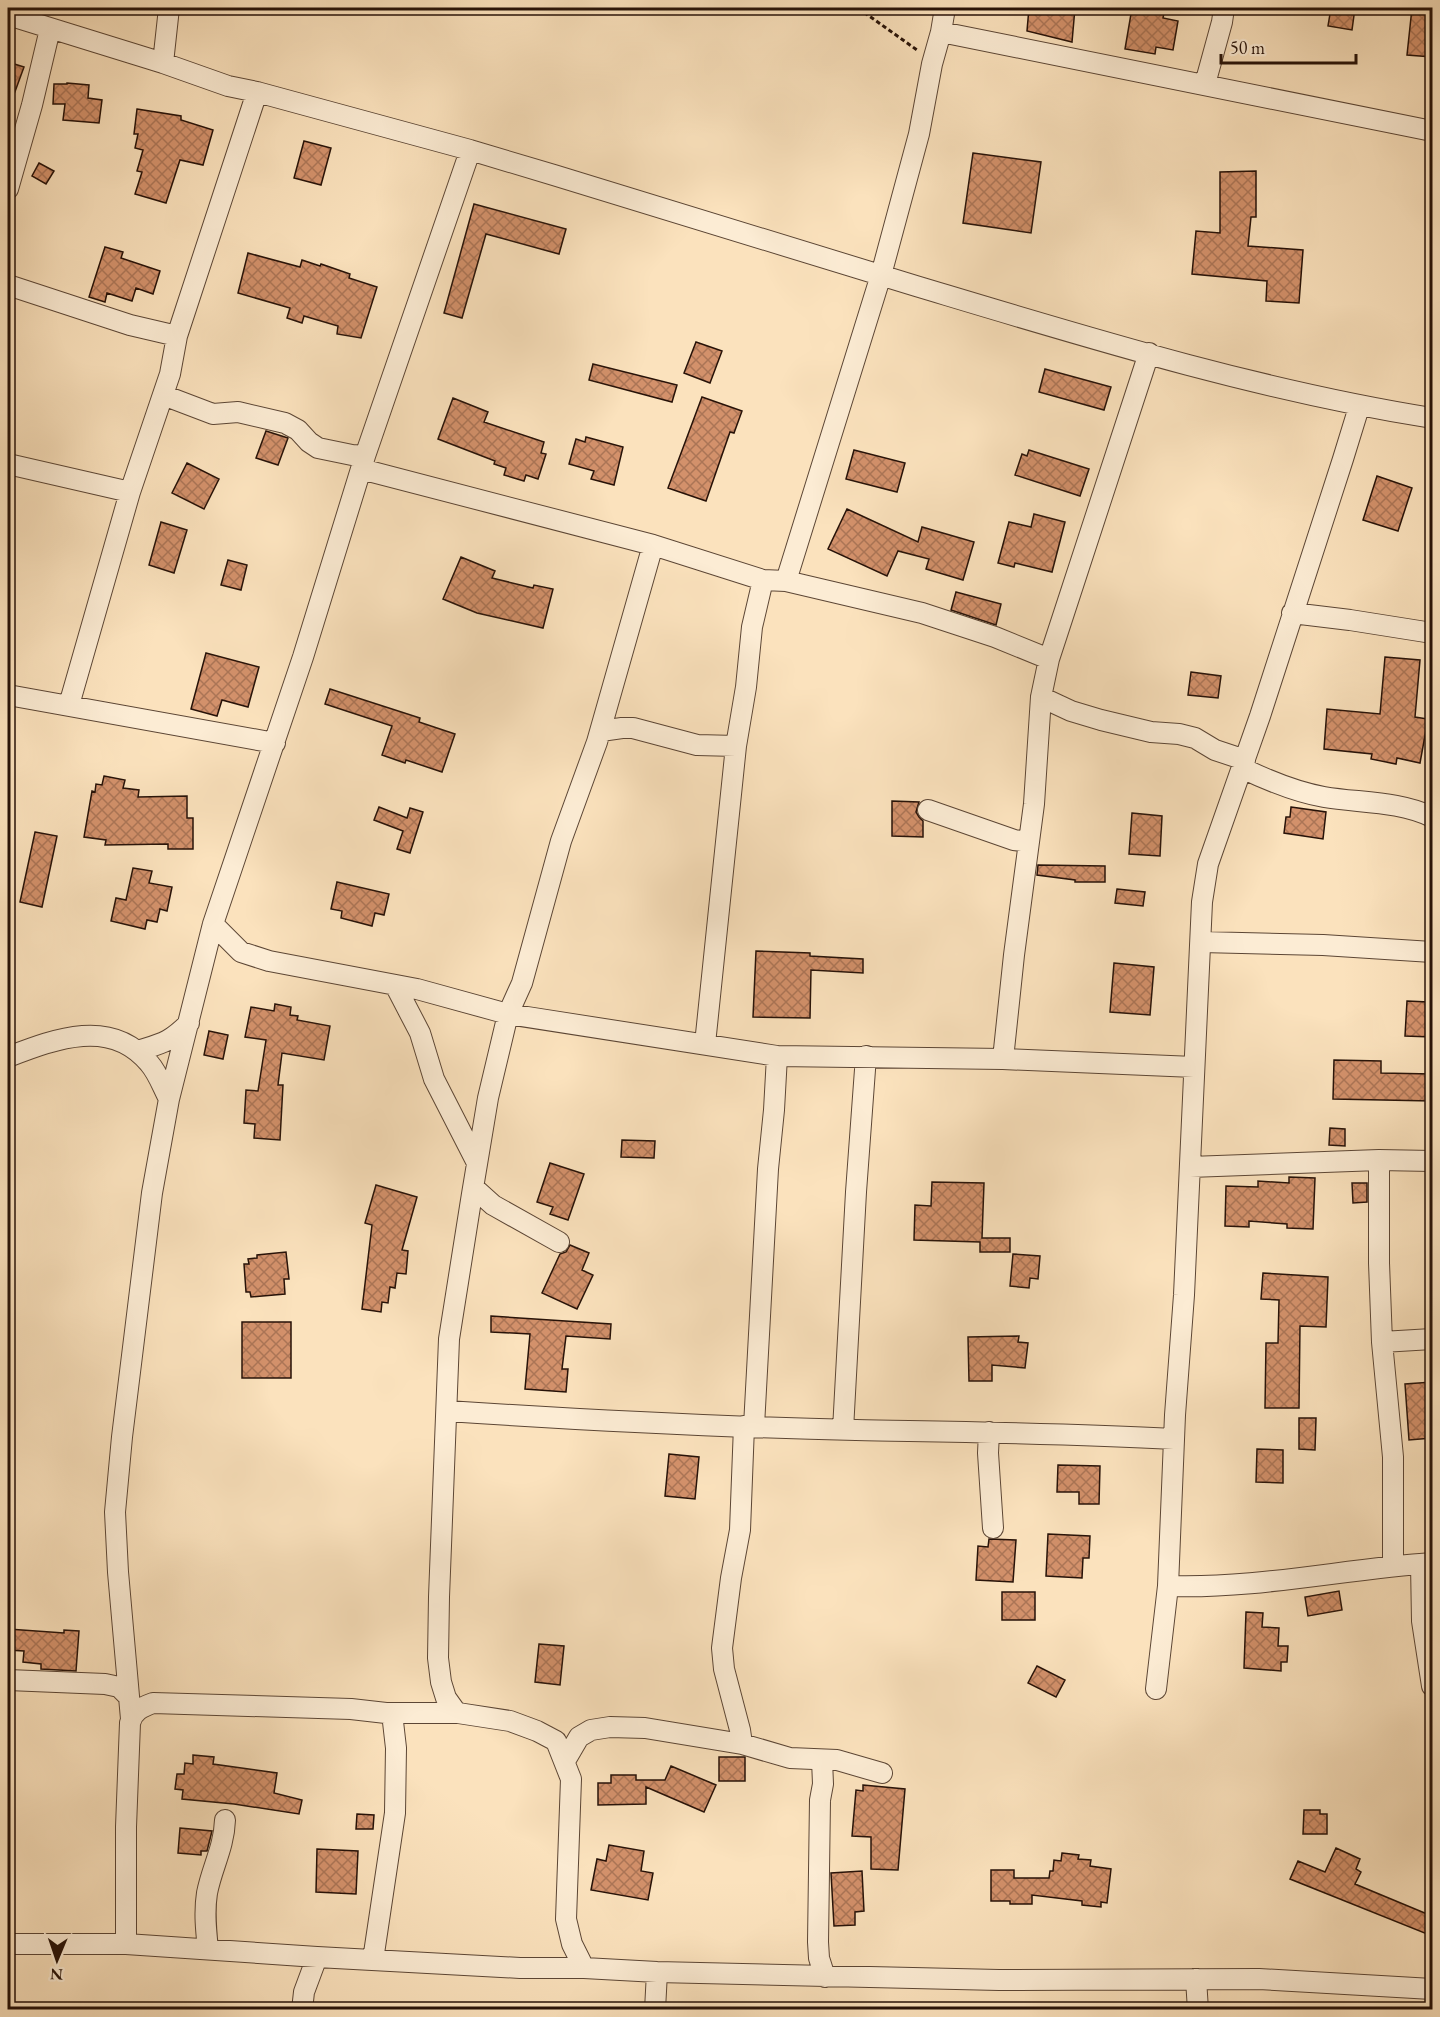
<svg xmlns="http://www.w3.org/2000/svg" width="1440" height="2017" viewBox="0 0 1440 2017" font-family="'EB Garamond',serif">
  <defs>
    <pattern id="building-cross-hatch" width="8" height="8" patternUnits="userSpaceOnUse" patternTransform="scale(1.5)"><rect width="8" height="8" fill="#d3916b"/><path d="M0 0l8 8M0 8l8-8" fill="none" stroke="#ab7556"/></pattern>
  </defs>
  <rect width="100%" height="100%" fill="#fbe2bd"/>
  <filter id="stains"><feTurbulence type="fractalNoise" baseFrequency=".00333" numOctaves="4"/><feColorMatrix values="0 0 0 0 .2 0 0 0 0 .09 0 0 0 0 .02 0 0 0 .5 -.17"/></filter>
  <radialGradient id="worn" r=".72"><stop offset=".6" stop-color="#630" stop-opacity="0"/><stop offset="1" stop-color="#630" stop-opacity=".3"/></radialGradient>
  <path fill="url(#building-cross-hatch)" stroke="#271208" stroke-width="1.5" d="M1029,8H1075L1072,42L1027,31Z
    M1132,8H1165L1163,18L1178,21L1173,50L1156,47L1155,54L1125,49Z
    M1331,8H1355L1352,30L1328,26Z
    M1412,8L1432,9V57L1407,55Z
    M8,62L24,67L9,108H8Z
    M67,83L89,85L88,98L102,100L99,123L63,120L65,104H53L54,84H67Z
    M137,109L181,116V120L213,130L203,165L180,160L166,203L135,194L142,172L137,171L143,150L135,148L138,134H134Z
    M304,141L331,148L321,185L294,178Z
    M973,153L1041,162L1031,233L963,223Z
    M39,163L54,171L46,184L32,176Z
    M1256,171V217H1251L1248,246L1303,250L1299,303L1266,301L1267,281L1192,274L1196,231L1220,233V172Z
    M474,204L566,229L559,254L486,234L462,318L444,313Z
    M105,247L123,252L121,258L160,271L153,294L136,288L132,301L107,293L105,302L89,297Z
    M248,253L300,267L302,260L320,266L321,264L350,274L349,278L377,287L361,338L337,334L338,326L304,316L302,323L287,318L290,308L238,293Z
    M696,342L722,351L710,383L684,373Z
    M593,364L677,385L672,402L589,380Z
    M1045,369L1111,387L1104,410L1039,392Z
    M702,397L742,411L734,433L730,432L706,501L668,488Z
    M453,398L488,412L484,422L544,442L541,453L546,454L538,479L526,475L524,481L504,475L506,468L494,464L495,461L438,439Z
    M266,431L288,438L278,465L256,458Z
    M586,437L623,447L614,485L591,479L594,471L569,464L576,439L585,442Z
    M854,450L905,463L897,492L846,479Z
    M1029,450L1089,469L1080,496L1015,475L1022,454L1027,456Z
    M187,463L219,479L204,509L172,493Z
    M1377,476L1412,488L1398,531L1363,520Z
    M847,509L918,542L922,527L974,542L963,580L926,569L929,559L898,551L887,576L828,549Z
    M1034,514L1065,522L1052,572L1015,563L1014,567L998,563L1009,522L1031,527Z
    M161,522L187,530L174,573L149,565Z
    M461,557L495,571L492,578L533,588L534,585L553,589L543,628L477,613L443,599Z
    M228,560L247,565L241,590L221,585Z
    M956,592L1001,604L996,625L951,610Z
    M206,653L259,667L248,707L222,700L217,716L191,709Z
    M1385,657L1420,660L1415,717L1428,719L1420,763L1397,758L1396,764L1371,759L1372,754L1324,749L1327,709L1380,714Z
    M1191,672L1221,676L1218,698L1188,695Z
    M330,689L420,718L419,722L455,734L442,772L406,760L405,763L382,755L392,726L325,704Z
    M104,776L125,780L123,788L139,790L138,797L187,796V818H193V849H168V844L105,845L106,840L84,837L92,791L95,792L96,784L102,785Z
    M892,801L919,802L916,812L919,817L923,821V837L892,836Z
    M379,807L407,818L410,808L423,812L410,853L397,849L403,831L374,820Z
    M1291,807L1326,812L1323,839L1284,833L1286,817H1290Z
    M1132,813L1162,816L1160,856L1129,854Z
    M35,832L57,836L42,907L20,902Z
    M1038,865L1105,866V882H1075V880L1037,875Z
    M133,868L152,871L149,883L172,887L167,911L160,909L157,922L147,920L145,929L111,921L116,898L126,900Z
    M337,882L389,894L384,915L375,913L372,926L341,918L342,911L331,909Z
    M1117,889L1145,892L1143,906L1115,903Z
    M756,951L810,953V956L863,959V973L811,970L810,1018L753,1017Z
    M1114,963L1154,967L1150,1015L1110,1012Z
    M1407,1001L1428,1002L1427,1016L1432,1017V1037L1405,1036Z
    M275,1004L291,1007L290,1015L298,1016L297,1020L330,1026L324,1060L282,1053L278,1085H283L280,1140L254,1138L255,1124L244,1123L246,1090L258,1091L266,1040L245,1037L251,1007L274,1011Z
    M209,1031L228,1035L223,1059L204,1055Z
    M1334,1060L1381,1061V1073L1432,1074V1101L1333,1099Z
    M1330,1128L1345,1129V1146L1329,1145Z
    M622,1140L655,1141L654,1158L621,1157Z
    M550,1163L584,1174L568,1220L550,1214L553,1207L537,1202Z
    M1289,1177L1315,1178L1313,1229L1287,1228V1224L1249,1221V1227L1225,1226L1226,1186L1258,1187V1181L1289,1183Z
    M932,1182L984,1183L982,1238H1010V1252H980V1242L914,1240L915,1205L931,1206Z
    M1352,1183H1367V1202L1353,1203Z
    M376,1185L417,1197L402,1250L408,1251L406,1274L397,1273L395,1288L390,1287L388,1303L382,1302L381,1312L362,1309L372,1225L365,1223Z
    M570,1245L589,1253L582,1270L593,1275L577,1309L542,1293L560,1254L566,1252Z
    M286,1252L289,1279H284L285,1294L251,1297L250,1292H246L244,1264H249L248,1259L257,1258V1255Z
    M1013,1254L1040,1256L1038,1279L1030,1278L1029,1288L1010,1286Z
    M1263,1273L1328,1277L1326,1327L1300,1326L1299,1408H1265L1266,1343H1278L1279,1300L1261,1299Z
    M491,1316L611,1324L610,1339L566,1336L562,1369H568L566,1392L525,1389L530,1334L491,1332Z
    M242,1322H291V1378H242Z
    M1019,1336L1018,1342L1028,1343L1025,1368L992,1365V1381H969L968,1337Z
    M1432,1382V1438L1409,1440L1405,1384Z
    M1299,1418H1316L1315,1450L1299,1449Z
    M1257,1449L1283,1450V1483L1256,1482Z
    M669,1454L699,1457L695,1499L665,1496Z
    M1058,1465L1100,1466L1099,1504H1079V1492H1057Z
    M1048,1534L1090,1536L1089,1558H1083L1082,1578L1046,1576Z
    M989,1539L1016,1540L1013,1582L976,1580L978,1546L988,1547Z
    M1339,1591L1342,1610L1308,1616L1305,1597Z
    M1002,1592H1035V1620H1002Z
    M1246,1612L1263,1613L1262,1627L1279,1628L1278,1646H1288L1287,1662H1281V1671L1244,1668Z
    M8,1629L64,1633V1630L79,1631L76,1671L41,1669V1664L23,1662L24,1651L8,1650Z
    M539,1644L564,1646L560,1685L535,1682Z
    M1037,1666L1065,1680L1056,1697L1028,1683Z
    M193,1755L214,1757L213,1764L277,1773L274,1793L302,1800L299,1814L234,1804L182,1799L183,1790L175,1789L177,1774H184L185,1763L193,1764Z
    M719,1757H745V1781H719Z
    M671,1766L716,1785L704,1812L646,1787V1804L598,1805V1783H611V1775H636V1780H665Z
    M863,1785L905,1789L898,1870L871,1869V1837L852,1836L856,1790L863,1791Z
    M1304,1810H1320V1814H1327V1834H1303Z
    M357,1814L374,1815L373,1829H356Z
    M180,1828L212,1831L207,1851H201V1855L178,1853Z
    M609,1845L644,1851L641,1871L653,1873L648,1900L591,1890L597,1859L606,1861Z
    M1336,1848L1360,1859L1356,1869L1361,1872L1355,1884L1432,1916V1936L1290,1879L1298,1861L1325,1872Z
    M317,1849L358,1851L356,1894L316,1892Z
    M1062,1853L1079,1855L1078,1859L1091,1860L1090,1866L1111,1869L1107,1903L1101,1902V1907L1082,1905V1901L1032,1895V1904H1010V1901H991V1870H1014V1878H1049L1050,1871H1053L1054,1860L1061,1861Z
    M862,1871L864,1911L855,1912V1925L834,1926L831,1873Z"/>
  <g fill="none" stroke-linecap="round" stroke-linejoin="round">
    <g stroke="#5c4635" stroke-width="22">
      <path id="street" d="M8,15L163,63L228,86L257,92C328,111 399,130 470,150C619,194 767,241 916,286C1086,337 1257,390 1432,418
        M941,32L945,8
        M163,63L169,8
        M1205,84L1222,22L1224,8
        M8,189L32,105L50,29
        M8,285L130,325L177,336
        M163,395L213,414L238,412L285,423L298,430L309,442L318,448L352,455L365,456
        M8,464L130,492
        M361,469L653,545L763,580L786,581L922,613L995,637L1049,659
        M786,581L881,275L919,134L932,64L941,32L1432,131
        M1292,613L1350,620L1432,633
        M8,695L275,743
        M1041,697L1071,711L1101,720L1151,732L1179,734L1195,738L1215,750L1245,760
        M69,705L130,492L170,374L177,336L257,92
        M601,731L622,728H633L697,745L736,746
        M1242,768C1269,781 1295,792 1324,797C1360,803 1399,801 1432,817
        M928,810L1014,840L1029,842
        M213,924L241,952L269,961L417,989L508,1014L777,1056L1003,1059L1194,1067
        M1201,942L1323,945L1432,952
        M395,985L420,1033L434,1079L477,1163
        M705,1044L736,746L746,687L752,627L763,580
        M138,1051C163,1043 170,1042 189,1023
        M8,1057C55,1039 111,1017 149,1063C158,1073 163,1088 169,1099
        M1003,1059L1014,955L1034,804L1041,697L1049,659L1149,353
        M1379,1160V1263L1382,1342L1393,1457V1565
        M1190,1167L1379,1160L1432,1161
        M473,1187L493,1205L559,1242
        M1382,1342L1432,1339
        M447,1411C583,1420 719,1427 856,1430C962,1432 1068,1433 1174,1439
        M754,1426L768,1169L774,1110L777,1056
        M843,1430L856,1192L866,1056
        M989,1432L988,1453L993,1528
        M1421,1564L1422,1621L1432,1686
        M1168,1586C1257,1589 1344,1569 1432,1563
        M8,1680L105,1684L119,1687L129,1697
        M1156,1689L1168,1586L1175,1415L1184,1295L1202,902L1208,864L1260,716L1343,459L1359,407
        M456,1712L446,1698L441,1682L438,1658L439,1597L449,1339L472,1194L488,1098L508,1014L522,983L561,841L597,742L653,545
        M131,1719L118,1572L115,1512L122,1437L152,1193L169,1099L213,924L303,657L365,456L470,151
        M742,1744L740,1730L724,1669L722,1648L731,1578L740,1530L744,1426
        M822,1760L823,1784L820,1800L818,1942L819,1958L825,1977
        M565,1761L579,1737L591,1730L610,1727L645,1728L742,1744L790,1758L837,1760L882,1773
        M8,1944H126L317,1957L520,1968H584L657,1972L999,1980L1259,1979L1432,1989
        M126,1944V1827L130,1723C133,1711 142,1707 153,1703L351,1709L386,1713H458L510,1721L537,1731L556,1741L571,1779L566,1919L572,1944L584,1968
        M208,1949C206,1931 204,1912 207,1893C212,1867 224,1848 225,1820
        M373,1960L395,1813L396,1748L392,1713
        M1196,1979L1198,2010
        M302,2010L304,1992L317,1957
        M655,2010L657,1972"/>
    </g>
    <path stroke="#271208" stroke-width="3" stroke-dasharray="4.5 3" stroke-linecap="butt" d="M858,8L917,50"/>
    <use href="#street" stroke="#fcecd4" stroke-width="20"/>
  </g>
  <rect width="1440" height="2017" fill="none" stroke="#fbe2bd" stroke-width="30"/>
  <rect x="9" y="9" width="1422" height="1999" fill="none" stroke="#271208" stroke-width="3"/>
  <rect x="15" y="15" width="1410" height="1987" fill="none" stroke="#271208" stroke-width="1.5"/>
  <g transform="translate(57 1960) rotate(182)" stroke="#fcecd4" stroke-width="4.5" paint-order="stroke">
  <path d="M0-4.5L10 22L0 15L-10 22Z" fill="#271208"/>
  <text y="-9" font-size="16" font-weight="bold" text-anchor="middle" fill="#271208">N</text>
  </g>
  <path d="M1221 54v9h135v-9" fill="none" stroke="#271208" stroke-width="3"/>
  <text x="1230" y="54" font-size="18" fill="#271208" stroke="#fcecd4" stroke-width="4.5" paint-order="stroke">50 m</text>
  <rect width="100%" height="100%" filter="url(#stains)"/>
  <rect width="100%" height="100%" fill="url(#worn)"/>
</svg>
